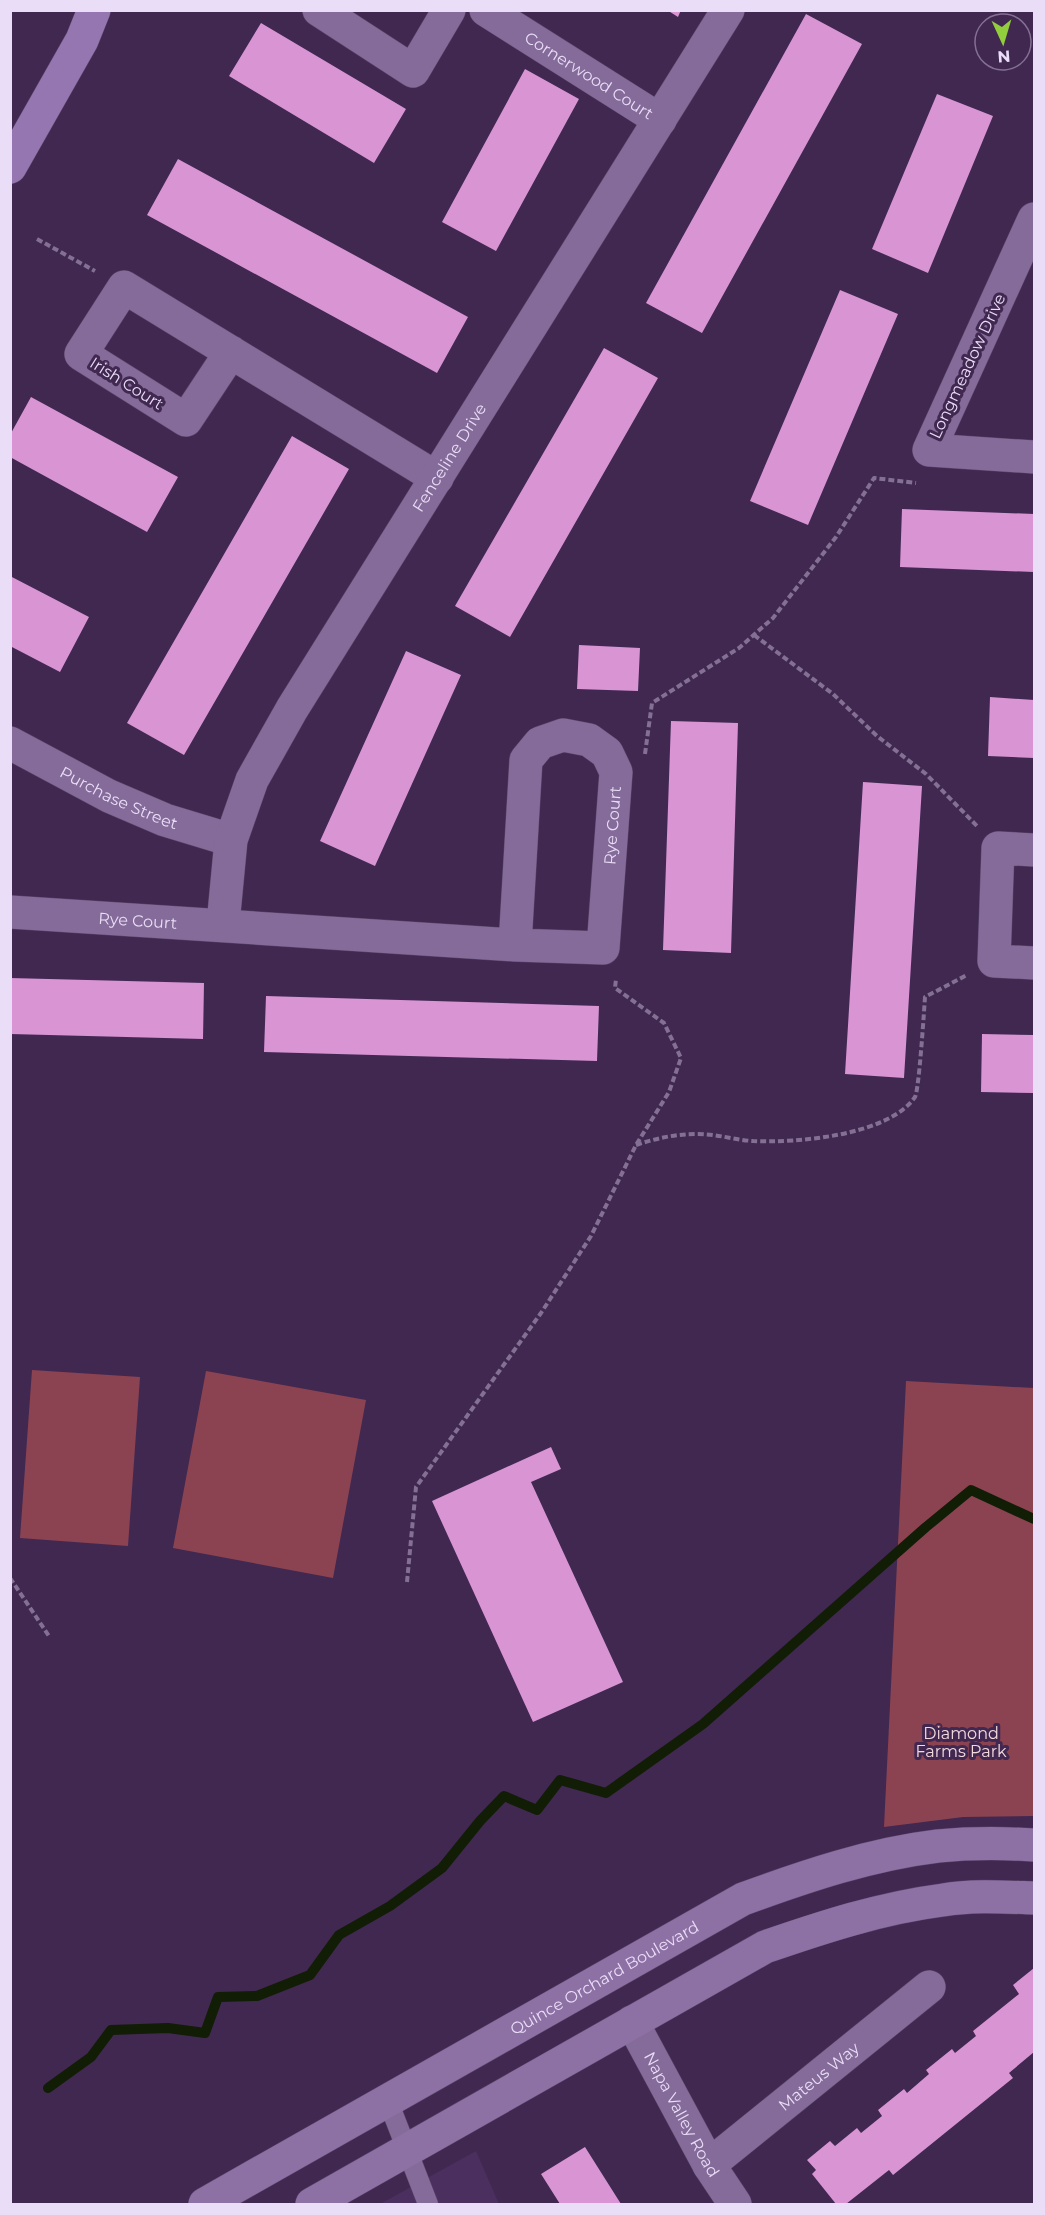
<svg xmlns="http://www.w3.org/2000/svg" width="1045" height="2215" viewBox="0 0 1045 2215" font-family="Montserrat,sans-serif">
  <rect width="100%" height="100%" fill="#402851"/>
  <path fill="#4a2f5f" d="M476,2151L499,2204H380Z"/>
  <path fill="#8b4351" d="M32,1370L140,1377L128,1546L20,1538Z
    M206,1371L366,1400L333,1578L173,1548Z
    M906,1381L1034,1388V1816L963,1817L884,1827Z"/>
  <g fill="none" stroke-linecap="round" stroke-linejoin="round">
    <path stroke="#121d05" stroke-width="10" d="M48,2088L91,2057L111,2030L168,2028L205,2033L218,1997L257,1996L310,1975L339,1935L390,1906L442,1868L480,1821L504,1796L537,1810L560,1780L606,1793L703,1724L926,1527L971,1490L1034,1519"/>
  </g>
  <path fill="#d894d3" d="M667,10H681L678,17Z
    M806,14L862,44L702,333L646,303Z
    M261,23L406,109L374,163L229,76Z
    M525,69L579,99L496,251L442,222Z
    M937,94L993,116L928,273L872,249Z
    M178,159L468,317L437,373L147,215Z
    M840,290L898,314L808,525L750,501Z
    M604,348L658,378L510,637L455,606Z
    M31,397L178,477L147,532L10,457V435Z
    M292,436L349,469L184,755L127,723Z
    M902,509L1034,514V572L900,567Z
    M10,576L89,617L60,672L10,646Z
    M579,645L640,648L638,691L577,689Z
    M406,651L461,675L375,866L320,841Z
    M990,697L1034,700V758L988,756Z
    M671,721L738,723L731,953L663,950Z
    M863,782L922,786L904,1078L845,1074Z
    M10,978L204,983L203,1039L10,1034Z
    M266,996L599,1006L597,1061L264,1052Z
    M982,1034L1034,1035V1093L981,1092Z
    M551,1447L561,1469L531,1482L623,1682L533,1722L432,1501Z
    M1034,1968V2052L1009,2073L1013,2078L893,2175L889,2170L846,2204H836L812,2174L816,2170L807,2160L830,2141L835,2146L857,2128L861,2133L882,2116L878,2110L904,2089L907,2093L929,2074L926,2070L952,2049L955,2053L976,2036L973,2031L1019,1994L1013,1985Z
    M585,2147L621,2204H560L541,2174Z"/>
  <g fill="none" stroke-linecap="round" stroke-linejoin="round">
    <g stroke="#594568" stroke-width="21">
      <path id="lane" d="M388,2101L428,2204"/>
    </g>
    <g stroke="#594568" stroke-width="34">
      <g id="street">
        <path d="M319,10L413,71L449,10"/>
        <path id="s1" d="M486,10L660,120"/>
        <path d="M1034,219L929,450L1034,457"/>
        <path d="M231,352L186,420L81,354L124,287L437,478"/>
        <path id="s2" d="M10,743L109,796L165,820L231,840"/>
        <path d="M1034,850L998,848L994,961L1034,963"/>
        <path id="s3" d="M10,912L515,945L603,948L616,772L607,753L589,740L563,735L540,743L526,760L515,945"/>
        <path id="s4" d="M223,924L231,840L252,780L292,709L728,10"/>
        <path id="s5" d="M632,2022L709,2165L735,2204"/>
        <path id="s6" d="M709,2165L929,1987"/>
      </g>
    </g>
    <g stroke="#594568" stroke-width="34">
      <g id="secondary">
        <path id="s7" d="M205,2204L743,1899C806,1876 871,1854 938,1846C970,1843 1002,1843 1034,1845"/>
        <path d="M312,2204L765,1947C823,1927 881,1908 943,1900C973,1895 1004,1897 1034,1898"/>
      </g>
    </g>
    <g stroke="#594568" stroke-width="34">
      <path id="primary" d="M10,167L82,40L94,10"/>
    </g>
    <path stroke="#847093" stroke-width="4" stroke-dasharray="6 3" stroke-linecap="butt" d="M37,239L95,271
      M754,635L833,694L877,736L926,774L977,826
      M645,754L652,703L739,648L773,618L836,537L874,478L916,483
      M636,1145C657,1138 676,1134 698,1134C717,1134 735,1140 753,1141C796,1143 888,1136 915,1097C919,1090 924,1012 925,997L967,975
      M10,1578L49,1636
      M407,1582L416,1487L541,1313L591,1236L636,1145L669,1092L681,1058L664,1023L615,988L616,979"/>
    <use href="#lane" stroke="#846b99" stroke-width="20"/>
    <use href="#street" stroke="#846b99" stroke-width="33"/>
    <use href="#secondary" stroke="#8d70a4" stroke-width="33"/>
    <use href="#primary" stroke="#9576b0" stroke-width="33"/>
  </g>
  <g text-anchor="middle" stroke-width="6" stroke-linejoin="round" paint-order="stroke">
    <g font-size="16" fill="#eaddf7" stroke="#402851">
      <text dy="6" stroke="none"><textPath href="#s1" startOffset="122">Cornerwood Court</textPath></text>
      <text transform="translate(967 366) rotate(-65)" y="6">Longmeadow Drive</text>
      <text transform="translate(127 383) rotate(32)" y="6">Irish Court</text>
      <text dy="6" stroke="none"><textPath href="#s4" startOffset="526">Fenceline Drive</textPath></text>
      <text dy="6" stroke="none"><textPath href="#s2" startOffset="122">Purchase Street</textPath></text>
      <text dy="6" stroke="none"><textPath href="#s3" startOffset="717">Rye Court</textPath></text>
      <text dy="6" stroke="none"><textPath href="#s3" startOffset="128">Rye Court</textPath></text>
      <text dy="6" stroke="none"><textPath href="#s7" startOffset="459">Quince Orchard Boulevard</textPath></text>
      <text dy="6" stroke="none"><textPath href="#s6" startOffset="141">Mateus Way</textPath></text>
      <text dy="6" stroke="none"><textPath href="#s5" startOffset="105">Napa Valley Road</textPath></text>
    </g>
    <g font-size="16" fill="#f4dadd" stroke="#402851">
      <text x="961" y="1739">Diamond<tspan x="961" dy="18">Farms Park</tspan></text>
    </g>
  </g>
  <rect width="1045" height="2215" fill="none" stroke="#eaddf7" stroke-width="24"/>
  <g transform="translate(1003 42) rotate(176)"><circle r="28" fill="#402851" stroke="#847093" stroke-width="1.5"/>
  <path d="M0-4.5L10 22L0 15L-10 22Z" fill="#92cd3e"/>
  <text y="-9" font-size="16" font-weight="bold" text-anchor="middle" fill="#eaddf7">N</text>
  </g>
</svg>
